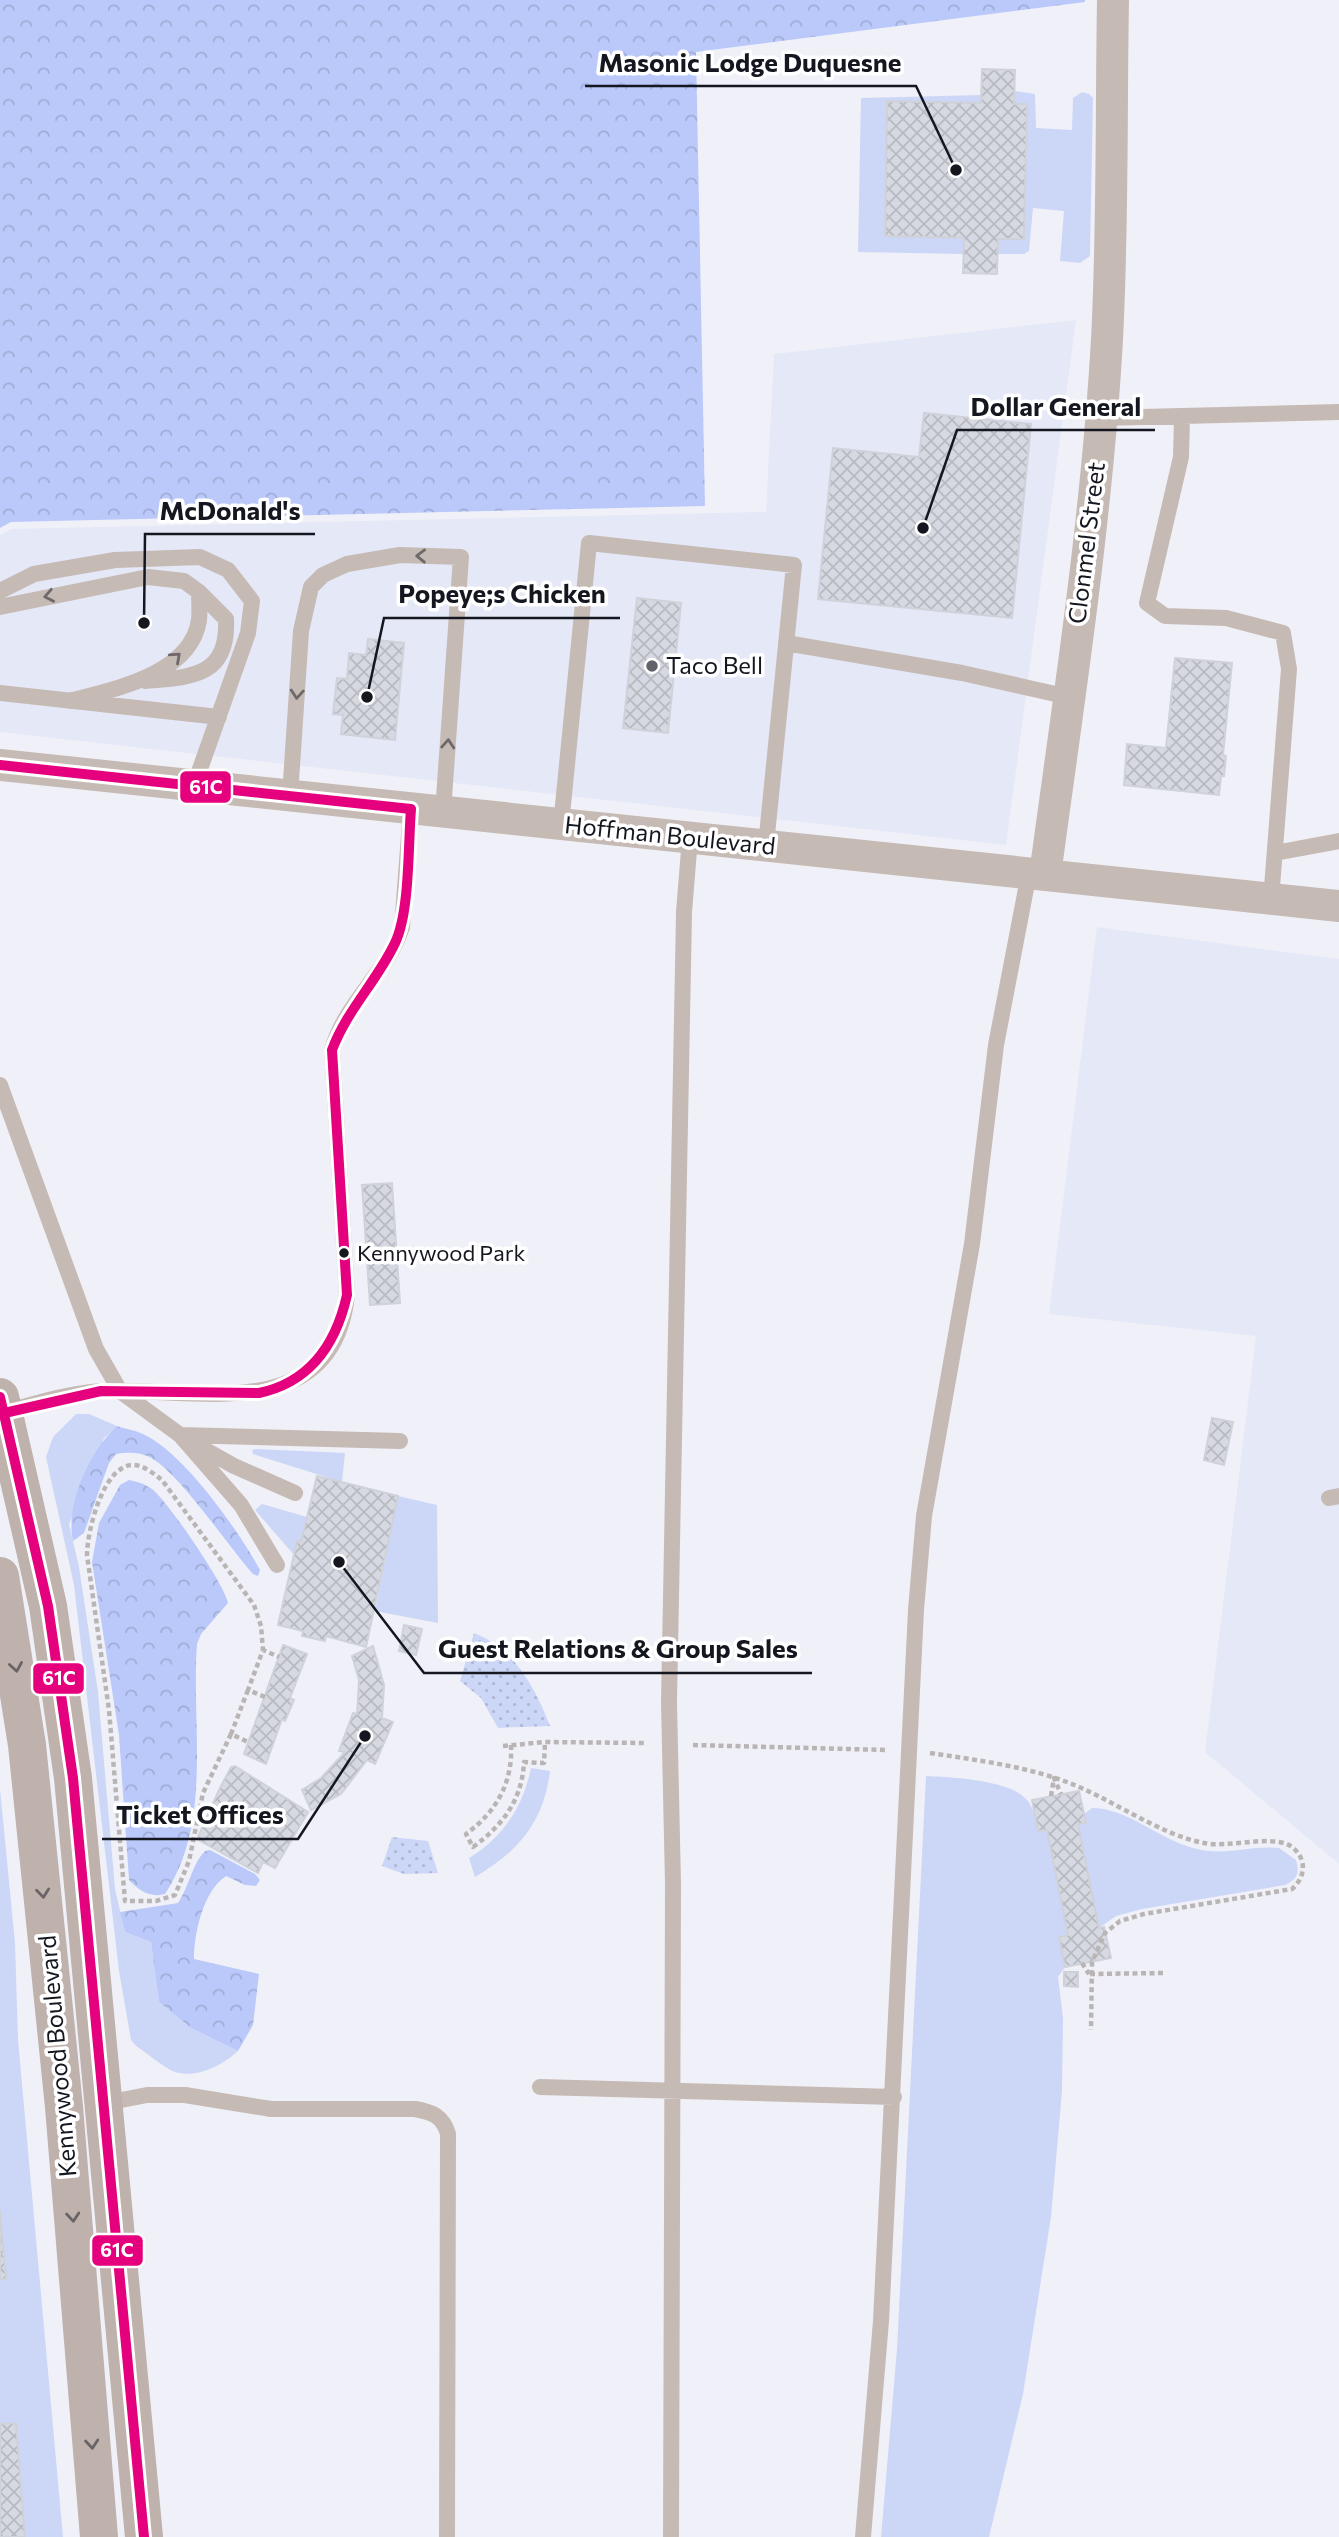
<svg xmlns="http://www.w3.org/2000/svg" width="1339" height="2537" viewBox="0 0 1339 2537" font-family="Commissioner,sans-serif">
  <defs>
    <pattern id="forest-crowns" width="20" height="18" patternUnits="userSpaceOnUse" patternTransform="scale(1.75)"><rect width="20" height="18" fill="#bac9fa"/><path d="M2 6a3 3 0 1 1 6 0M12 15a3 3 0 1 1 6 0" fill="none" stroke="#9facd6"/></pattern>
    <pattern id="garden-dots" width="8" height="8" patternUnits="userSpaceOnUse" patternTransform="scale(1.75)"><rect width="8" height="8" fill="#ccd6f6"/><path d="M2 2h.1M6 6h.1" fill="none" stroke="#aeb7d3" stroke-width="1.8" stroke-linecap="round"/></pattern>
    <pattern id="building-cross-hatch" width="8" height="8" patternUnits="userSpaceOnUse" patternTransform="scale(1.75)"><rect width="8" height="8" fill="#d7d9e2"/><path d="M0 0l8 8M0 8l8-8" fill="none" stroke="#b8bac2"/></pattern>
  </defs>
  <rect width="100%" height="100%" fill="#f0f1f8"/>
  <path fill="#e4e8f7" d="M1076,320L1006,845L0,732V535L11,529L766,512L774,354Z
    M1097,927L1339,959V1864L1205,1752L1256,1336L1049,1314Z"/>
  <path fill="#ccd6f6" d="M1014,91L1035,94L1036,128L1072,130L1073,98L1082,92L1089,94L1093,98L1090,256L1080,263L1060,261L1064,211L1033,208L1029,251L1024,254H998V239H1024L1027,105L1014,104Z
    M981,95V103L887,101L885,236L964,238V254L858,252L861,98Z
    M76,1414H89L117,1426L104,1438L69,1524L79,1567L98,1692L115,1889L125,1932L151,1942L159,2002L191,2028L238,2051C222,2066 190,2083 167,2068C157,2062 147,2053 136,2046L131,2040L119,1971L74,1585L46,1457L53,1437Z
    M256,1449L345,1453L342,1482L259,1456L253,1454L252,1450Z
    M398,1496L437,1505L438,1623L375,1611Z
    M262,1504L307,1517L301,1542L297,1541L294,1555L255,1510Z
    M531,1768L550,1771C544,1822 518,1852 475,1877L469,1858C503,1837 523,1807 531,1768Z
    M926,1776C951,1777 1011,1780 1027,1800C1034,1808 1036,1821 1038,1831L1047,1830L1068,1935L1060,1937L1065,1967L1058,1977L1063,2018L1062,2091L1051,2217L1023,2394L989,2537H881L897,2349Z
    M0,1789L15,1943L18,2040L63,2537H0Z
    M1092,1808C1127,1808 1159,1839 1193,1848C1225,1857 1248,1845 1279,1848L1296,1860C1300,1874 1297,1879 1285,1885L1142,1909L1116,1916L1099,1928L1078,1824L1086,1823L1084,1814Z"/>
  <path fill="url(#forest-crowns)" d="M0,0H1085V2L696,52L705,506L11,522L0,528Z
    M117,1426C125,1429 135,1430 143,1434C183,1452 239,1531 260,1570L258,1576L253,1574C228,1546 182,1477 153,1459C141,1452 129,1452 116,1454L109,1463L84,1533L73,1541C65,1505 90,1450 117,1426Z
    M129,1480C138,1482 146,1484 153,1490C169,1503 225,1585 228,1603L201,1634L197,1644C191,1726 213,1822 165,1894C151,1898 139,1891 129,1880L119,1735L92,1562L99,1523L120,1485Z
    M210,1850L255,1874L260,1880L256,1886L245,1885L226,1876C203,1891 194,1934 194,1959L259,1974L253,2025L238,2051L191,2028L159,2002L151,1942L125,1932L120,1912L178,1903C189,1887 192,1864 205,1851Z"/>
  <path fill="url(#garden-dots)" d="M474,1633C514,1648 536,1689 550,1726L498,1728L481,1698L460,1681Z
    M392,1837L428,1841L438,1873L404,1874L382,1866Z"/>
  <path fill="url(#building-cross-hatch)" stroke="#d0d2da" stroke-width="2" d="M982,69L1015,70L1014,104H1027L1024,239H998L997,274L963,273L964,238L885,236L887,101L981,103Z
    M924,413L1031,424L1012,618L818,599L833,448L919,457Z
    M637,598L681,603L668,733L623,728Z
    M368,639L404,643L395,740L341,734L343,715L333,714L337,678L347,679L349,653L366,655Z
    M1175,658L1232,663L1223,755L1226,756L1224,776H1221L1219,795L1124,785L1127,744L1166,748Z
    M392,1183L400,1303L370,1305L362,1185Z
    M1212,1418L1233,1422L1224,1465L1204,1460Z
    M317,1476L398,1496L366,1647L326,1636L325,1641L302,1636L303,1631L278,1625L297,1541L301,1542Z
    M404,1625L422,1629L416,1655L399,1651Z
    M283,1645L307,1654L290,1698L294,1700L285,1721L282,1719L266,1764L244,1754Z
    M373,1646L384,1685L382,1718L393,1722L375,1764L367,1760L341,1794L311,1810L302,1790L321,1778L345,1752L339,1751L353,1713L357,1714L359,1680L352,1656Z
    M235,1766L308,1812L275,1868L263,1862L258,1873L197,1839L219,1790L231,1767Z
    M1079,1791L1086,1823L1078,1824L1099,1928L1104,1927L1111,1958L1065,1967L1059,1937L1068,1935L1047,1830L1038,1831L1032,1800Z
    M1064,1972H1078V1987L1064,1986Z
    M0,2210L6,2279H0Z
    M16,2423L25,2537H0V2424Z"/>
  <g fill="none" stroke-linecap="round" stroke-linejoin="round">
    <path stroke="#bab5b5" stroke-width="4.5" stroke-dasharray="5 3.5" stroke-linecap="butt" d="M248,1690L231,1734L248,1742
      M265,1697L248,1690L263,1650L279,1657
      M231,1734L203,1793L189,1861L175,1895L156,1901H125L109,1710L87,1555C87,1532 103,1465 133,1465C144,1465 154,1474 162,1480L254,1605L261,1626L263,1650
      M511,1745C513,1783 496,1812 466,1834L473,1847C503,1825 522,1800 524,1762L544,1763L545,1742
      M693,1745L887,1750
      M503,1746L545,1742L646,1743
      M930,1753C976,1760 1024,1766 1067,1782C1110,1798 1160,1835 1204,1843C1228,1848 1269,1835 1289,1845C1307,1856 1307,1876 1292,1889L1144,1914L1120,1921L1105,1933L1092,1962L1091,2030
      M1051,1796L1054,1778L1061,1794
      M1082,1963L1089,1974
      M1090,1974L1166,1973"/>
    <path stroke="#c6bab5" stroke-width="16" d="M1182,417L1181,457L1147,603L1165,616L1226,618L1283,633L1289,669L1271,900
      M1101,418L1339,412
      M0,591L34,574L115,560L200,557L228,570L252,601L248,633L194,786
      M0,607L148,577L184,581L199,592C199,601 200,611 199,620C191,675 113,689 70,701
      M786,643L962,673L1069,697
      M146,681C191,677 229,677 226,619L199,592
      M0,693L219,717
      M290,796L301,631L311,587L323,575L347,564L400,555L461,557L443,812
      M561,825L589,543L794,565L766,845
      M1275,853L1339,841
      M0,1085L96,1349L120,1391L180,1435L241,1505L277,1565
      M2,1413C34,1404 69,1393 101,1391C193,1387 333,1428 347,1295L332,1050C345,1003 387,973 402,927L411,809
      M180,1435L400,1441
      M191,1442L234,1466L295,1493
      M1329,1498L1339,1496
      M540,2087L894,2097
      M101,2104L147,2095H185L271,2109H415C432,2112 443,2116 448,2134L447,2537
      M671,2537L673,1884L669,1702L684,912L690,838
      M863,2537L881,2321L916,1610L924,1516L972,1244L996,1045L1029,873"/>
    <path stroke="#c6bab5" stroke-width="32" d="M0,765L1339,906
      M1045,875C1069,697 1097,518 1107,339C1113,226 1111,113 1113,0"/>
    <path stroke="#bfb1ac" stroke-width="38" d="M0,1397L48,1606L73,1778L144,2537
      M0,1576L27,1745L64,2107L99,2537"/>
    <g stroke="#fff" stroke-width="16">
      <path id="bus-1" d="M0,765L411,809
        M0,1397L48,1606L73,1778L144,2537
        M0,1414L101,1391L259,1393C311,1382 336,1344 347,1295L332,1050C347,1010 377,981 395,943C410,912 408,845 411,809"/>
    </g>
    <use href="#bus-1" stroke="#e5007d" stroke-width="10"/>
  </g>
  <defs><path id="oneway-chevron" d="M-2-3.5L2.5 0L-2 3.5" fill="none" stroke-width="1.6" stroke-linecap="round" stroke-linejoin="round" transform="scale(1.75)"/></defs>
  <g stroke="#6d686a">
    <use href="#oneway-chevron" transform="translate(421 556) rotate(-179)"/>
    <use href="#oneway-chevron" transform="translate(49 596) rotate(169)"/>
    <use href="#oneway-chevron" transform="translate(176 657) rotate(-42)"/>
    <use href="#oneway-chevron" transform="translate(297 694) rotate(94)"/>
    <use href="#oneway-chevron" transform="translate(448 744) rotate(-86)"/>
  </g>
  <g stroke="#6a6466">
    <use href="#oneway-chevron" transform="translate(16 1667) rotate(81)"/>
    <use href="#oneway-chevron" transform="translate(43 1893) rotate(84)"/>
    <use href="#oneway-chevron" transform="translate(73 2217) rotate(85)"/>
    <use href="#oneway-chevron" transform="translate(92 2444) rotate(85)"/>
  </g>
  <circle fill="#61636c" stroke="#fff" stroke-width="2.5" cx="652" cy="666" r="7"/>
  <circle fill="#141720" stroke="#fff" stroke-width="2.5" cx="344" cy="1253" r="6"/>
  <g text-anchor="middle" stroke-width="7" stroke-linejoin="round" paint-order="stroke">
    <g font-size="22" fill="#141720" stroke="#fff" text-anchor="start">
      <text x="357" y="1261">Kennywood Park</text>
    </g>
    <g font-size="24" fill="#141720" stroke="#fff">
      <text transform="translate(1087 543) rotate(-83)" y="8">Clonmel Street</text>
      <text transform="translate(670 836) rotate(6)" y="8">Hoffman Boulevard</text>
      <text transform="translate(58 2056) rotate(-95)" y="8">Kennywood Boulevard</text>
    </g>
    <g font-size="24" fill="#141720" stroke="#fff" text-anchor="start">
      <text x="666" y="674">Taco Bell</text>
    </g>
  </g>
  <path fill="none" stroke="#141720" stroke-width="2.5" d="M956 170L916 86H585M923 528L957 430H1155M144 623L145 534H315M367 697L384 618H620M339 1562L424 1673H812M365 1736L298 1839H102"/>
  <g fill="#141720" stroke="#fff" stroke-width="2.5">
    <circle cx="956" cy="170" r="7"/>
    <circle cx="923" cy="528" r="7"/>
    <circle cx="144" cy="623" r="7"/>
    <circle cx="367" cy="697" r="7"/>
    <circle cx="339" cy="1562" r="7"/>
    <circle cx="365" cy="1736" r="7"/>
  </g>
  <g font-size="26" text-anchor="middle" font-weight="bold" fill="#141720" stroke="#fff" stroke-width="7" stroke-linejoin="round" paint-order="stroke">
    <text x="750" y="72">Masonic Lodge Duquesne</text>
    <text x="1056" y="416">Dollar General</text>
    <text x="230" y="520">McDonald's</text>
    <text x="502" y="603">Popeye;s Chicken</text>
    <text x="618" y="1658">Guest Relations &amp; Group Sales</text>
    <text x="200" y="1824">Ticket Offices</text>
  </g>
  <g stroke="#fff" stroke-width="2.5">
    <rect x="179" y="770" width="53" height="34" rx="7" fill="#e5007d"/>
    <rect x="32" y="1662" width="53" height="33" rx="7" fill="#e5007d"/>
    <rect x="91" y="2234" width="53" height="33" rx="7" fill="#e5007d"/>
  </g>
  <g font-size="19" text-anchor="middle" font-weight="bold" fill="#fff">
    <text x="206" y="794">61C</text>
    <text x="59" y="1685">61C</text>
    <text x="117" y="2257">61C</text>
  </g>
</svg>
